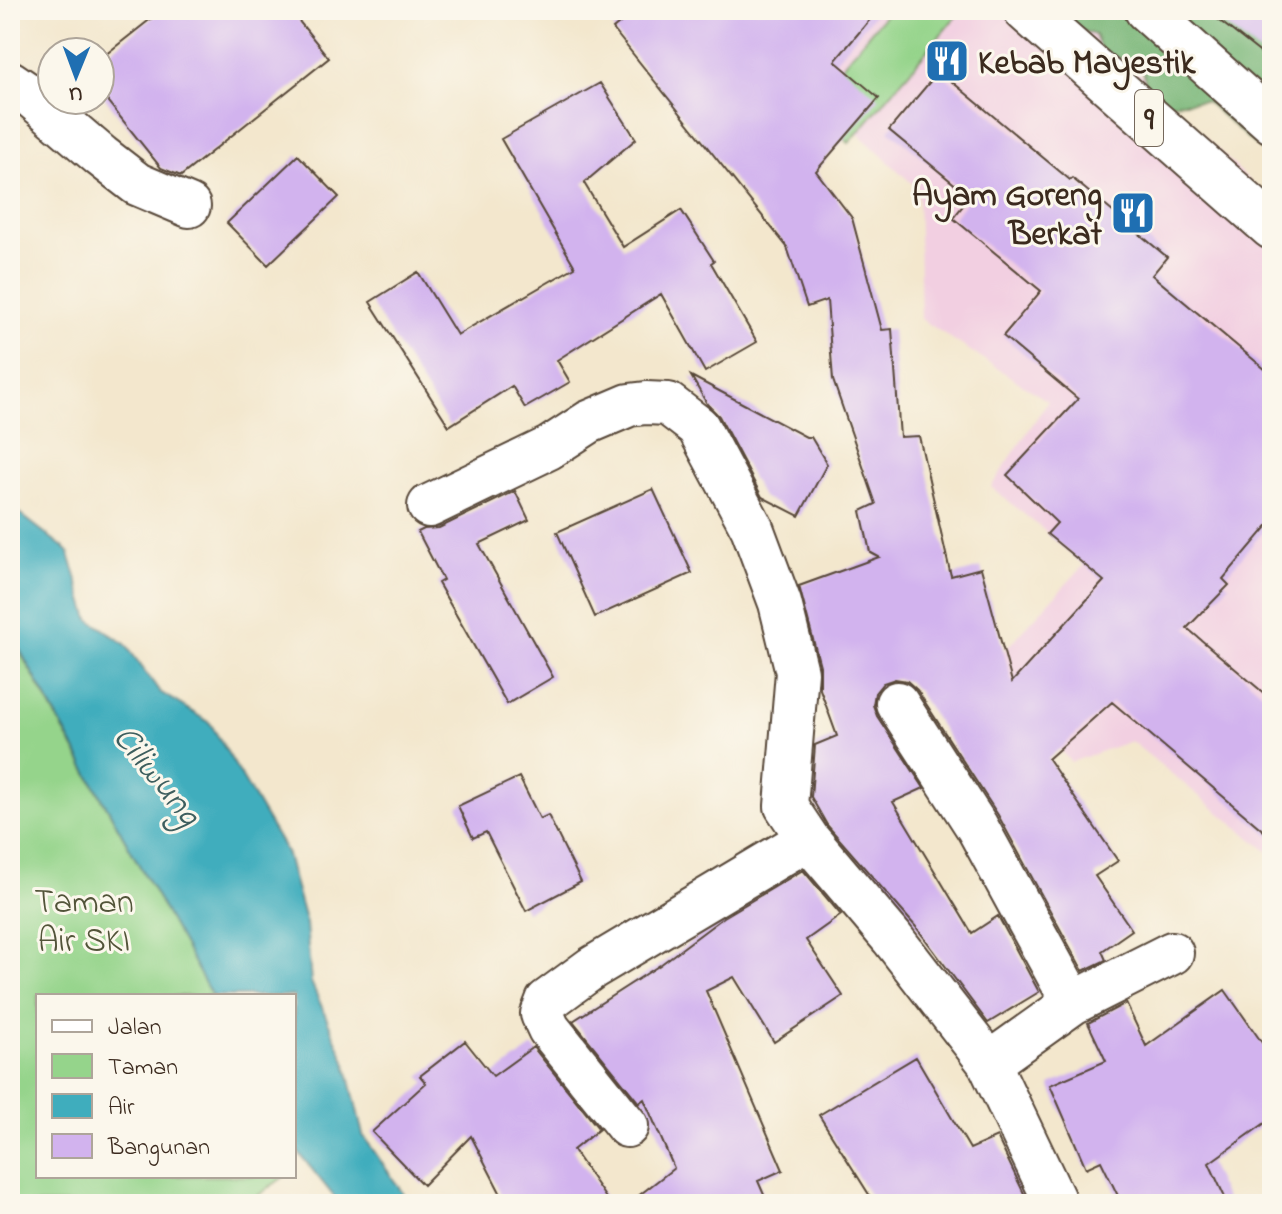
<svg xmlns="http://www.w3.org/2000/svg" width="1282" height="1214" viewBox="0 0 1282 1214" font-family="'Indie Flower',sans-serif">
  <rect width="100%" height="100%" fill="#fbf7ec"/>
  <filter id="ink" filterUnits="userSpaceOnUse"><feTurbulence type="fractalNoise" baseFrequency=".0125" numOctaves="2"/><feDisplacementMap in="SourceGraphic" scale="16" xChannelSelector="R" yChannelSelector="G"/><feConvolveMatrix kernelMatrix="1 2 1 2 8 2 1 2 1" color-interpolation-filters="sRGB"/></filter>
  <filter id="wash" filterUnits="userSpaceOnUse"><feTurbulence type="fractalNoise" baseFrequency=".006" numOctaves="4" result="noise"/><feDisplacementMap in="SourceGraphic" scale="32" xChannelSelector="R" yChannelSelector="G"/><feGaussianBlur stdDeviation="1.8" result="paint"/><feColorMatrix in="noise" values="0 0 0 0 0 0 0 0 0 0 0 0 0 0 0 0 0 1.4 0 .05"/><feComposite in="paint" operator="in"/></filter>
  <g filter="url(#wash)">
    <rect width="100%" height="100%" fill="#f3e7cd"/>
    <path fill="#f2cfe1" d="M724,10H1076L1272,203V855L1131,741L1071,762L985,671L1085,564L991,487L1048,401L921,319L918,189Z"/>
    <path fill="#95d48b" stroke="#687f54" stroke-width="2" d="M889,10H955L959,13L849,143L806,108Z
      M10,638L15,643L212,996H38V1176H285L246,1204H10Z"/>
    <path fill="#78b677" stroke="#5a704a" stroke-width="2" d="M1058,10H1237L1272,27V153L1261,150L1206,101L1165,103L1146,87L1143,69L1101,50L1095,35L1074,28Z"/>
    <path fill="#3fadbd" stroke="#3d6c6e" stroke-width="2" d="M10,506L68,551L89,619L125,644L160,692L210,723L286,852L306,924L311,982L346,1063L363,1135L402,1192L406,1204H340L294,1147V996H212L16,643L10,638Z"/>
    <g id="blocks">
      <path fill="#d2b3ee" d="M162,10H290L329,58L181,176L161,168L100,92V59Z
        M636,10H878L835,61L879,98L816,171L852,218L882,330L892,329L900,437L919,436L951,576L981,568L1012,682L1104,581L1047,534L1057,523L1007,475L1078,399L1003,336L1041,291L953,218L970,197L889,130L939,71L1070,180L1072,178L1167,257L1152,275L1272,375V521L1223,579L1229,585L1187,628L1272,700V838L1112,702L1048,759L1118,861L1095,876L1132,930L1102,951L1106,960L1083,971L998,815L917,690L907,681L895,679L883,683L875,693L873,705L877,716L924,788L893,802L972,933L998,916L1039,992L988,1023L916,927L827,825L811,797L815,745L837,736L820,689V666L799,586L879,557L870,552L861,511L876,504L833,380L827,300L807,307L787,247L613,29Z
        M1206,10H1272V62Z
        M600,83L636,139L584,183L623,247L681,210L714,261L711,263L757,342L705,372L661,294L557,360L570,382L525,408L512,386L449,426L370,302L418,272L457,335L575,267L501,139Z
        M298,155L339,197L268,265L227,223Z
        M691,376L806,437H811L827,464L799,516L762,497L719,416L707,404Z
        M653,489L692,573L595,617L557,532Z
        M515,491L529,520L479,544L553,677L507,704L438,583L443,580L418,532L424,529L439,528Z
        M519,777L540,819L548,815L581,882L526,911L486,832L473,838L458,806Z
        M803,870L841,915L806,940L843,996L774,1042L734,977L706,991L783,1170L758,1181L768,1204H628L674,1168L644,1099L639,1103L573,1021L660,965L724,917Z
        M1225,990L1272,1057V1118L1209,1163L1228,1204H1122L1101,1161L1086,1168L1050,1085L1106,1061L1088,1023L1126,1003L1146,1046Z
        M465,1041L493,1076L533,1047L599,1129L573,1150L610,1204H506L471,1136L423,1185L372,1132L426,1083L420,1076Z
        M916,1057L970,1149L997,1137L1029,1204H875L819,1115Z"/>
    </g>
  </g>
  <g filter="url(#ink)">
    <use href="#blocks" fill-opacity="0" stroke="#574638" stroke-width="2"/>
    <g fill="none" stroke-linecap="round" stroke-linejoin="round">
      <g stroke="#574638" stroke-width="46">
        <path id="street" d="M1146,10L1272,122
          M10,82L32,97L101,156L137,184L189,206
          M429,506L549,448L589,422L629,405L646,403L668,404L698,427L752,528L780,603L797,672L786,806L808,839L892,938L989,1063L1056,1204
          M897,703L977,827L1073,1003
          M989,1063L1073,1003L1172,953
          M627,1126L549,1029L542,1014L547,1001L592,968L808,839"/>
      </g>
      <g stroke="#574638" stroke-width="48">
        <path id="highway" d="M1026,10L1272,227"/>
      </g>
      <use href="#street" stroke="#fff" stroke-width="42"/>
      <use href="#highway" stroke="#fff" stroke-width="44"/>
    </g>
  </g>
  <defs>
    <g id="restaurant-square" transform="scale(2.3)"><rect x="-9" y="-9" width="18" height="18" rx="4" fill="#1f6fb2" stroke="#fbf7ec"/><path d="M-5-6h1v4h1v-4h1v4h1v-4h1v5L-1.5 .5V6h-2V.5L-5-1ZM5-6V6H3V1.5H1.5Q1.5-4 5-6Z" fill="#fff"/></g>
  </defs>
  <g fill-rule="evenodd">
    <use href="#restaurant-square" x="947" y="61"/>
    <use href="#restaurant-square" x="1133" y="213"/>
  </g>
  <g text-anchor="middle" stroke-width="6" stroke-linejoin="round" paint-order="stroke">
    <rect fill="#fbf7ec" stroke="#75685c" stroke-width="2" x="1135" y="90" width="28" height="56" rx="6"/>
    <g font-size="32" font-weight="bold" fill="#3b2a1e">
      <text x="1149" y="129">9</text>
    </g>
    <g font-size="34" font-weight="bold" fill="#3b2a1e" stroke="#fbf7ec" text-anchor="start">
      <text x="978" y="73">Kebab Mayestik</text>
      <text x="1102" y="205" text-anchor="end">Ayam Goreng<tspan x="1102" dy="39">Berkat</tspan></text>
    </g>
    <g font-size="34" fill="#525439" stroke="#fbf7ec">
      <text x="84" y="912">Taman<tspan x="84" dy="39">Air SKI</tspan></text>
    </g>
    <g font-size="36" font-style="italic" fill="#3d5e5e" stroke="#fbf7ec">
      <text transform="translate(159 774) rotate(51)" y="13">Ciliwung</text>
    </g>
  </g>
  <rect width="1282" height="1214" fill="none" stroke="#fbf7ec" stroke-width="40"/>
  <rect x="36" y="994" width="260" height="184" fill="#fbf7ec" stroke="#aea59a" stroke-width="2"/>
  <rect x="52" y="1020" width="40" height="12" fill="#ffffff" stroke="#aea59a" stroke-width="2"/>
  <text x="108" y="1034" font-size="24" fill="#3b2a1e">Jalan</text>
  <rect x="52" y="1054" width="40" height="24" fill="#95d48b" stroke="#aea59a" stroke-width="2"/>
  <text x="108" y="1074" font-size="24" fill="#3b2a1e">Taman</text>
  <rect x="52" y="1094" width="40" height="24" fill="#3fadbd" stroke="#aea59a" stroke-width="2"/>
  <text x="108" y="1114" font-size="24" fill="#3b2a1e">Air</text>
  <rect x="52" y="1134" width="40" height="24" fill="#d2b3ee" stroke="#aea59a" stroke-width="2"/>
  <text x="108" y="1154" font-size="24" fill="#3b2a1e">Bangunan</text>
  <g transform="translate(76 76) rotate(181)"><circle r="38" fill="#fbf7ec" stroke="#aea59a" stroke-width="2"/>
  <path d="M0-6L14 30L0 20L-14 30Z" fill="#1f6fb2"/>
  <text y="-12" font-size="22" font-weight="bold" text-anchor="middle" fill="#3b2a1e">U</text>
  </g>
</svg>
